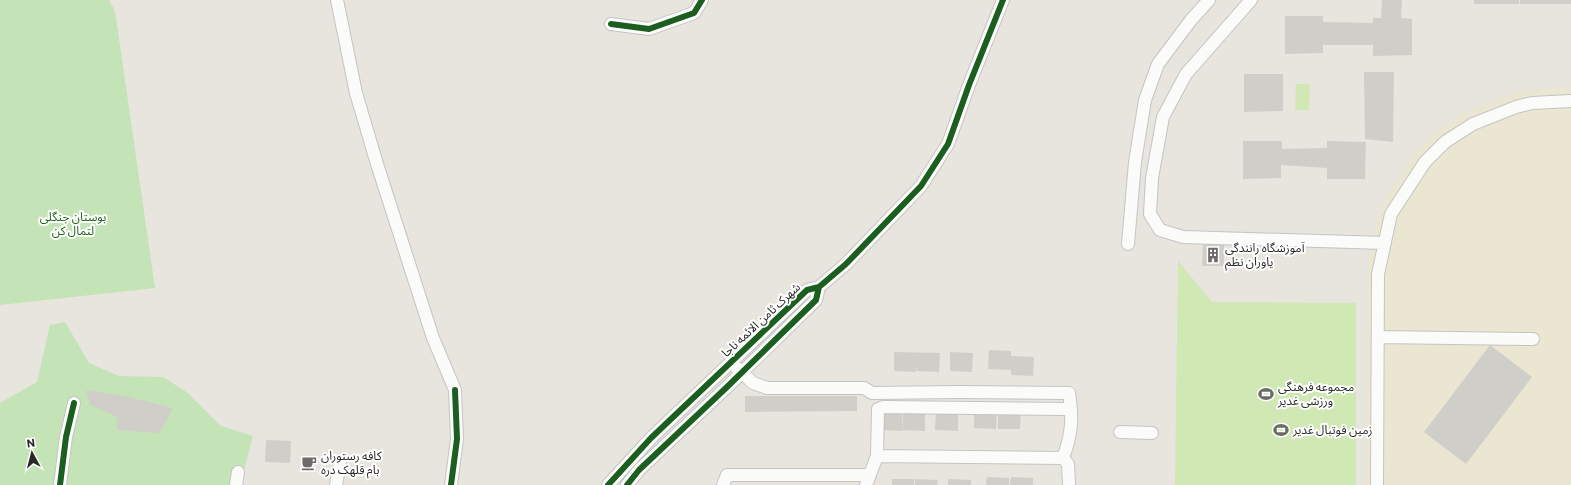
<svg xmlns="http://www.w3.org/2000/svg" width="1571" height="485" viewBox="0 0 1571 485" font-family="Commissioner,'Noto Sans Arabic',sans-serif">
  <rect width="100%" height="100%" fill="#e7e5de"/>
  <path fill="#eae6d2" d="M1566,87H1571V485H1365L1368,266L1382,203L1417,150L1439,129L1453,120L1468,111L1501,97L1532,90Z"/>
  <path fill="#c4e3b6" d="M0,0H109L115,11L155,288L0,305Z
    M65,322L89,363L119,376L163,377L188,393L221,426L253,436L240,485H0V403L37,382L50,325Z"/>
  <path fill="#cfe8b4" d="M1296,84H1310L1309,110H1295Z
    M1178,261L1212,302L1356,303V485H1175Z"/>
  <path fill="#d0cec9" d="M1382,0H1402L1401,18L1412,19V55L1373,56V45H1323V53L1285,54V16H1323V22L1373,23V18H1381Z
    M1474,0H1519V4H1474Z
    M1520,0H1571V4H1520Z
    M1364,72H1394L1393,142L1365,139Z
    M1244,74H1283V111L1244,112Z
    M1243,141H1282V149L1327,148V141L1366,142L1365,179H1327V168L1281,165V178L1243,179Z
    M1203,244H1224V266H1202Z
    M1490,345L1532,377L1466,464L1424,432Z
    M989,350L1011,351V356L1034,357L1033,376L1011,375V370L988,369Z
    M894,352L940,353L939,372L917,371L916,367V372L894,371Z
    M950,352L973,353L972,372L950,371Z
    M86,390L125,396L173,408L160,433L117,430V417L90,405Z
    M745,396H857V411L745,412Z
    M974,409L997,410L996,429L974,428Z
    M998,410H1021L1020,429H998Z
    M880,411L902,412V431L879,430Z
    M903,411L925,412V431L902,430Z
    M936,411L958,412V431L935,430Z
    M266,440L291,441L290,463L265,462Z
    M987,477L1009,478V485H986Z
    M1011,477L1033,478V485H1010Z
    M892,479H914V485H892Z
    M915,479L938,480L937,485H915Z
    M948,479L971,480V485H948Z"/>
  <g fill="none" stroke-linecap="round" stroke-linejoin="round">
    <g stroke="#c5c4c4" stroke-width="14">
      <path id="minor" d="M337,0L356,93L377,164L433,338L455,390L457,439L451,485
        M1251,0L1186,74L1163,117L1152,178L1150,214L1160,230L1183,237L1385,243
        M611,24L649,29L694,13L702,0
        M1128,244L1135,162L1145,100L1158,64L1191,20L1209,0
        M819,287L846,264L921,186L948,144L969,85L1003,0
        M1378,337L1533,339
        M737,368L753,383L767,388H864L872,393L957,392L1069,393C1073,418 1072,434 1063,458
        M1120,432L1152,433
        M877,456L1063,458
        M1063,458L1068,464L1069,485
        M60,485L66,437L74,403
        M236,485L238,472
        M336,485L340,462
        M608,485L651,438L807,290L819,287L816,300L727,387L639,470L627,485
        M723,485L727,475H870
        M866,485L877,456L878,409L883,407L1071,409
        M1377,485L1378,274L1391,214L1425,162L1445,142L1473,124L1516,107L1532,103L1571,101"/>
    </g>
    <use href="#minor" stroke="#fbfbfa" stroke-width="12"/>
    <g stroke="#fff" stroke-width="8">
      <path id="cycleway" d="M611,24L649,29L694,13L702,0
        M819,287L846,264L921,186L948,144L969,85L1003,0
        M60,485L66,437L74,403
        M451,485L457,439L455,390
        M608,485L651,438L807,290L819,287L816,300L727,387L639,470L627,485"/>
    </g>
    <use href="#cycleway" stroke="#1b5e20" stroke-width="6"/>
  </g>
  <defs>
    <g id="building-bare" transform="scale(1.2)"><path d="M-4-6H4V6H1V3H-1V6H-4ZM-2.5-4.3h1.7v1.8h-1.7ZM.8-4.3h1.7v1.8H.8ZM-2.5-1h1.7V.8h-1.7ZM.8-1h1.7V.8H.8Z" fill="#6c6b68" stroke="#fff" stroke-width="2.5" paint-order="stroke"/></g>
    <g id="stadium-bare" transform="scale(1.2)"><path d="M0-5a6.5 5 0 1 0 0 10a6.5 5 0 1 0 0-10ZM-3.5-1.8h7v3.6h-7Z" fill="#6c6b68" stroke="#fff" stroke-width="2.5" paint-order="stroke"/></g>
    <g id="cafe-bare" transform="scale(1.2)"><path d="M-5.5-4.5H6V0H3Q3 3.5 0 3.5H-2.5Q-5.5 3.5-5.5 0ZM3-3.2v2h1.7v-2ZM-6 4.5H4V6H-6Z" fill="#6c6b68" stroke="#fff" stroke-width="2.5" paint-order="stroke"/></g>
  </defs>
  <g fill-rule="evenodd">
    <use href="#building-bare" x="1213" y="255"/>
    <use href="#stadium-bare" x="1266" y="394"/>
    <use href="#stadium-bare" x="1281" y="430"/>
    <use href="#cafe-bare" x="309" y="463"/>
  </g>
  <g text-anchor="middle" stroke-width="4" stroke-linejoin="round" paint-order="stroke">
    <g font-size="12" fill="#216519" stroke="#fff">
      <text x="73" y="221">بوستان جنگلی<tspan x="73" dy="14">لتمال کن</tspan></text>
    </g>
    <g font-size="12" fill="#292929" stroke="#fff" text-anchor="start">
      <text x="1225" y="252">آموزشگاه رانندگی<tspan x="1225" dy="14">یاوران نظم</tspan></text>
      <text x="1278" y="391">مجموعه فرهنگی<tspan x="1278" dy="14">ورزشی غدیر</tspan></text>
      <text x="1293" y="434">زمین فوتبال غدیر</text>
      <text x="321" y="460">کافه رستوران<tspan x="321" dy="14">بام قلهک دره</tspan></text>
    </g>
    <g font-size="12" fill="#292929" stroke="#fff">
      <text transform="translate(761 320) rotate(-43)" y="4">شهرک ثامن الائمه ناجا</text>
    </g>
  </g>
  <g transform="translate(32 453) rotate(353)" stroke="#ffffff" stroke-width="3" paint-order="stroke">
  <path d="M0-3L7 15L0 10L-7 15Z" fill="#292929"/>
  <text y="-6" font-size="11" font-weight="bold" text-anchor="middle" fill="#292929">N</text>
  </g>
</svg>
